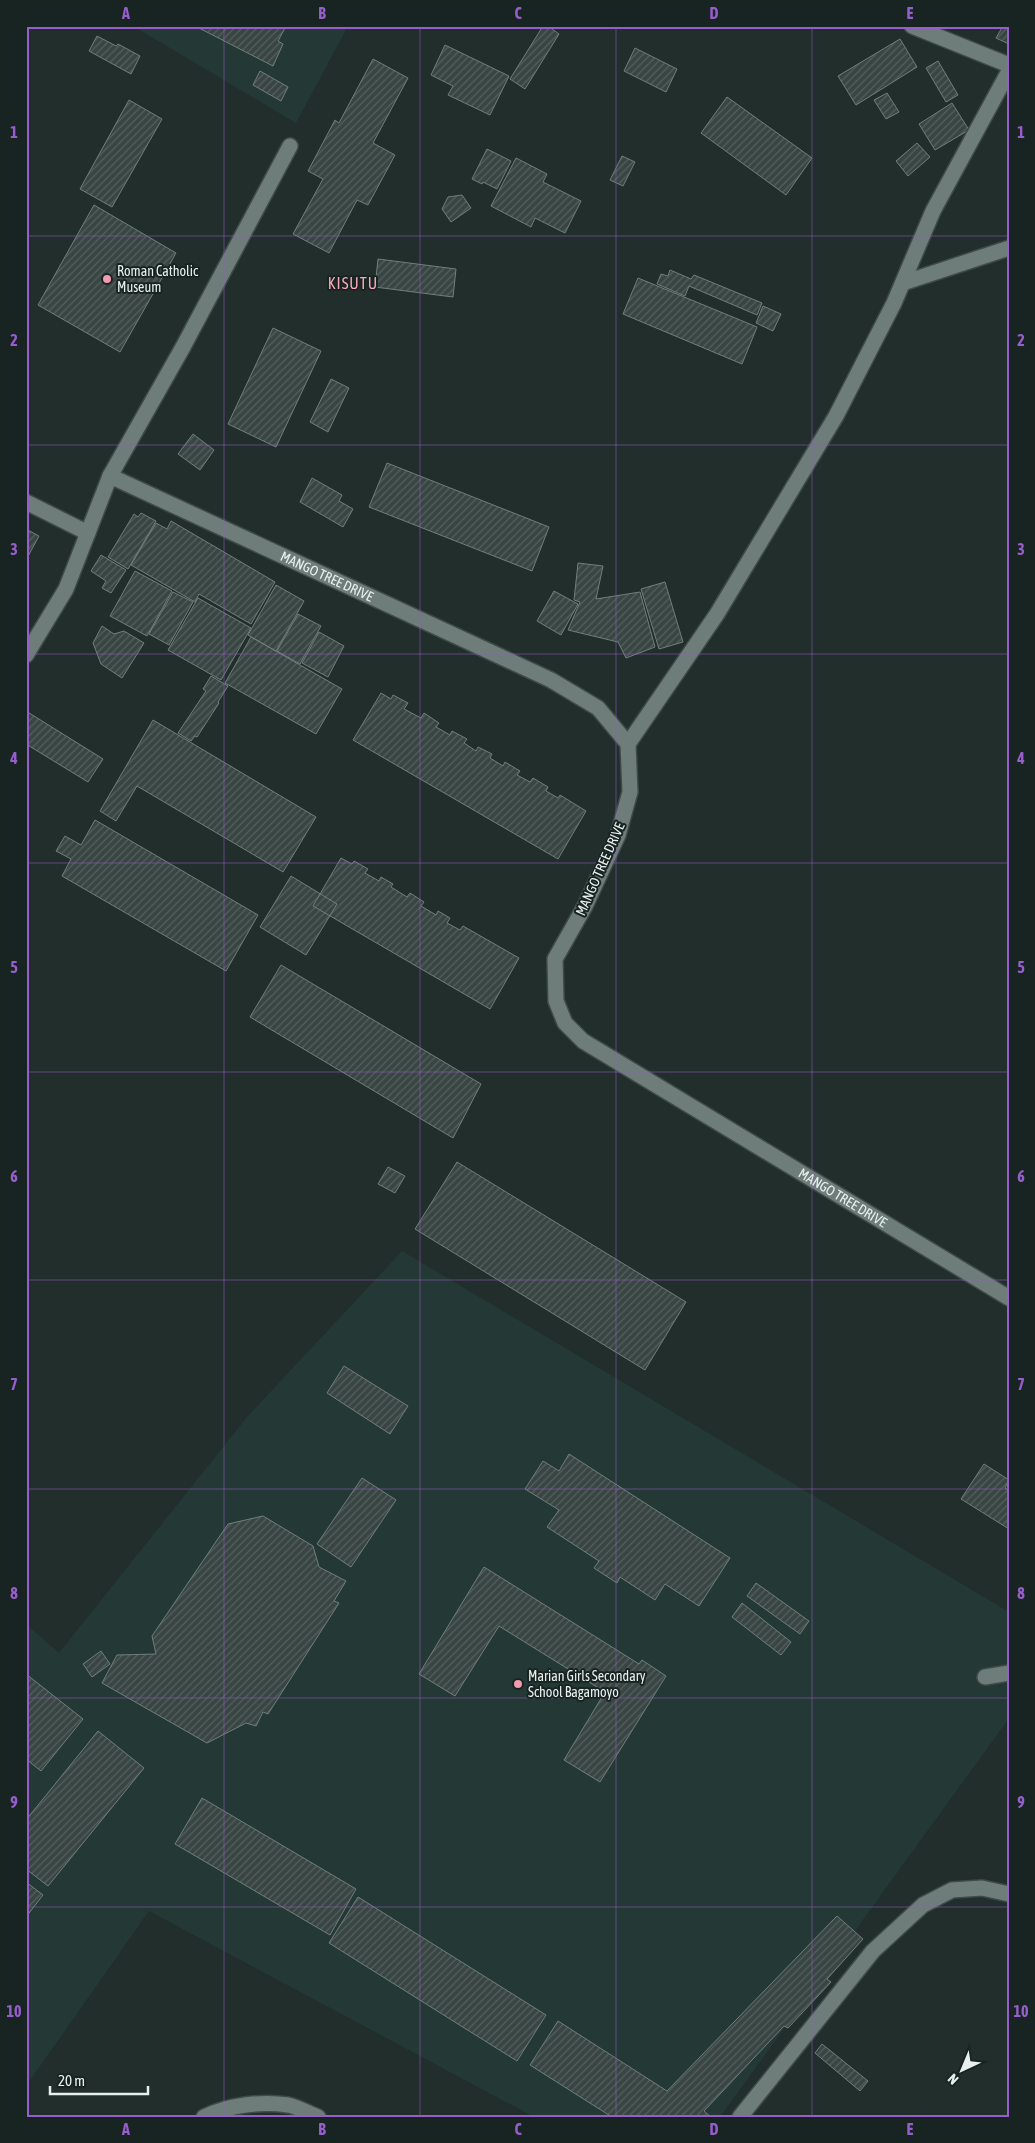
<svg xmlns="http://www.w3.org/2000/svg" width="1035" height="2143" viewBox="0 0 1035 2143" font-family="'Asap Condensed',sans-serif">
  <defs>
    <pattern id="building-hatch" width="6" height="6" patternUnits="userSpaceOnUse" patternTransform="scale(1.25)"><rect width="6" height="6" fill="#384542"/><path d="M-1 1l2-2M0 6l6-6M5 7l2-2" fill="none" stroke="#55605e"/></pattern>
  </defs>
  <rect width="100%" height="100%" fill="#212e2b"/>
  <path fill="#243935" d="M133,26H348L296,123Z
    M402,1251L1009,1612V1716L1007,1721L720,2117H534L149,1911L26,2086V1624L59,1653L247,1417Z"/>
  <path fill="url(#building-hatch)" stroke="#717f7c" d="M195,26H286L278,41L283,44L273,66Z
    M543,26H548L559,34L525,89L510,79Z
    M1003,26H1009V44L996,38Z
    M97,36L116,46L118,44L140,56L131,74L89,51Z
    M900,39L917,67L856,105L838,76Z
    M445,45L509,76L490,115L448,95L453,86L431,75Z
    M635,48L677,69L666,92L624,71Z
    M373,59L408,78L373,143L395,155L368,205L357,200L329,253L293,234L323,179L308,171L335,120L339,123Z
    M938,61L958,95L946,102L926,68Z
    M260,71L288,87L281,101L253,85Z
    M887,93L899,112L886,119L874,100Z
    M727,97L812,158L786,195L701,133Z
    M129,100L162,119L112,207L80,189Z
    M952,103L969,130L935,150L919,124Z
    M917,143L930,157L908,176L896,161Z
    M487,149L511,161L497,189L483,182L482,184L472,179Z
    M622,156L635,162L623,186L610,180Z
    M516,158L547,174L543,182L581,201L565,233L535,218L531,227L491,206Z
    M462,195L471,208L451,222L442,209L448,197Z
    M94,205L176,253L120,352L38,305Z
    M378,259L456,269L453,297L375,287Z
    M670,270L691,279L694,275L762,303L757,315L689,286L685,296L657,284L661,274L668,276Z
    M638,278L757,327L742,364L623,314Z
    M763,306L781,314L773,331L756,323Z
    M273,328L321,351L276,447L228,424Z
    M331,379L349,388L328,432L310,422Z
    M193,434L214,450L200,470L178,454Z
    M387,463L549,527L532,571L369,507Z
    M312,478L342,495L339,501L353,509L343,527L300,502Z
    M141,513L156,521L128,569L108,557L134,514L138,517Z
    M171,521L275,582L251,624L199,594L195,602L131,565L156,523L167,529Z
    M26,529L39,536L26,560Z
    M101,555L126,570L111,593L102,588L106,581L91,571Z
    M578,563L603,566L596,599L640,592L655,647L626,658L618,642L568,630L580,602L574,600Z
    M135,571L172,591L147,636L110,616Z
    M665,582L683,642L659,649L641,589Z
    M276,585L304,601L276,651L248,635Z
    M554,591L578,604L561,635L537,621Z
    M173,592L193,602L169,645L149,634Z
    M198,598L251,628L221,680L168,650Z
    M298,614L321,626L300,664L277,651Z
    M102,626L114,634L124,631L144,643L122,678L101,664L93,643Z
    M319,632L344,646L328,677L302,663Z
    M251,637L342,689L316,734L225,683Z
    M211,676L228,686L218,702L219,703L197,737L195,736L191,741L178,733L206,691L203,689Z
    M381,693L391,699L393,695L408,703L404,709L421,718L424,713L439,723L436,727L450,735L452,731L467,739L464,743L476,751L478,747L492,754L490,758L503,766L505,762L520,771L517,775L530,782L533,778L548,787L546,791L558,798L560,795L586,811L558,859L353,740Z
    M26,711L103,759L88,782L26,744Z
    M153,720L316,817L283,872L137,786L116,821L100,811Z
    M95,820L258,915L226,971L62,876L71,859L56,851L65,836L81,845Z
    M341,858L352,864L354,861L368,869L365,873L379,881L381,877L393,884L391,887L407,897L410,893L424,902L421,906L436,915L438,911L450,918L447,923L460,930L463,926L519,958L490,1009L313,906Z
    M291,876L337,904L306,955L260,927Z
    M281,965L481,1084L453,1138L250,1017Z
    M457,1162L686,1302L645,1370L415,1229Z
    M388,1167L405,1176L395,1193L378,1184Z
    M344,1366L408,1406L390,1434L327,1393Z
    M569,1454L730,1558L699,1606L665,1584L655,1600L620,1577L617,1583L594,1568L599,1561L547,1527L559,1510L525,1489L543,1461L559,1471Z
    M984,1464L1009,1480L1005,1488L1009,1491V1529L961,1499Z
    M362,1478L396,1500L351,1567L317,1544Z
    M263,1516L313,1546L319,1567L346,1581L334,1601L339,1603L268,1714L263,1712L256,1726L246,1723L207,1743L102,1683L117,1655L156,1654L152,1636L228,1524Z
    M484,1567L639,1664L642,1660L666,1676L600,1782L564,1760L605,1692L499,1626L455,1696L419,1674Z
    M756,1583L809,1621L800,1634L747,1596Z
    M742,1603L791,1642L781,1655L732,1617Z
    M101,1651L110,1664L92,1677L83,1664Z
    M26,1674L83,1719L41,1771L26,1759Z
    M98,1731L144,1768L48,1886L26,1869V1820Z
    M202,1798L356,1889L330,1935L175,1844Z
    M26,1882L43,1895L26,1917Z
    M358,1897L546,2015L517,2061L329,1943Z
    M837,1916L863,1939L827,1979L831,1982L788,2028L784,2026L704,2111L711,2117H612L530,2065L558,2021L667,2091Z
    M822,2044L868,2081L860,2091L815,2053Z"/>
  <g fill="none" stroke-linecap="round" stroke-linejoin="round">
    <g stroke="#3f4a48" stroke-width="18">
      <g id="lane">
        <path d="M912,26L1009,65"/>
        <path id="s1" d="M110,476L551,680L598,708L628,744L630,792L618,835L585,906L555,959L556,1001L565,1023L583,1041L1009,1298"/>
        <path d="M26,502L88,533"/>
        <path d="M26,655L66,589L110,476L183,347L290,146"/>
        <path d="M985,1677L1009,1673"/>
        <path d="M204,2117C229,2105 261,2101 288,2105C298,2107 308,2113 318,2117"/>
        <path d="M740,2117L873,1951L923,1905L952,1890L982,1888L1009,1894"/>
      </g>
    </g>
    <g stroke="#3f4a48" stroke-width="18">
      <path id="street" d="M903,283L1009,248
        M628,744L717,614L836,416L894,303L933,211L1009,71"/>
    </g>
    <use href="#lane" stroke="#6e7d79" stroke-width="15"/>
    <use href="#street" stroke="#6e7d79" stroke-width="15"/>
  </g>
  <path fill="none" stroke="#965dcb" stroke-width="1" stroke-opacity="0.55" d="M224,26V2117M420,26V2117M616,26V2117M812,26V2117M26,236H1009M26,445H1009M26,654H1009M26,863H1009M26,1072H1009M26,1280H1009M26,1489H1009M26,1698H1009M26,1907H1009"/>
  <g fill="#f29aae" stroke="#182421" stroke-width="2">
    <circle cx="107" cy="279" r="5"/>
    <circle cx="518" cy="1684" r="5"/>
  </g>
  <g text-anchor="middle" stroke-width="4" stroke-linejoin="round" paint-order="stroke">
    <g font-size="14" fill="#e8f0ee" stroke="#182421" text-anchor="start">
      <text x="117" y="276">Roman Catholic<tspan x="117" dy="16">Museum</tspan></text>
      <text x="528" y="1681">Marian Girls Secondary<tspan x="528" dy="16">School Bagamoyo</tspan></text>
    </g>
    <g font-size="14" fill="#e8f0ee" stroke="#182421">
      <text dy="5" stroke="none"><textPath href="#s1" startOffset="239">MANGO TREE DRIVE</textPath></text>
      <text transform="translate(600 869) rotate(-66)" y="5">MANGO TREE DRIVE</text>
      <text dy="5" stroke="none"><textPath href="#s1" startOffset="1214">MANGO TREE DRIVE</textPath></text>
    </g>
    <g font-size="16" letter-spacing="1" fill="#faa7b9" stroke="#182421">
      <text x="353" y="289">KISUTU</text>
    </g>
  </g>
  <rect width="1035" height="2143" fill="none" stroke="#182421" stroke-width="55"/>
  <g transform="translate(962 2070) rotate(224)" stroke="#182421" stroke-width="4" paint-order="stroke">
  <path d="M0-4L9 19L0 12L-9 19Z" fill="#e8f0ee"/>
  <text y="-8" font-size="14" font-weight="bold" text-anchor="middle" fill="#e8f0ee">N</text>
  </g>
  <path d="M50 2086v8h98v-8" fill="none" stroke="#e8f0ee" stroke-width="2.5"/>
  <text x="58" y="2086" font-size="15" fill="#e8f0ee" stroke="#182421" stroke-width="4" paint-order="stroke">20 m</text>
  <rect x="28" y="28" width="980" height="2088" fill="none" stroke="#965dcb" stroke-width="2"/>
  <g font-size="16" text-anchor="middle" font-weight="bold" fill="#965dcb">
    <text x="126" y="19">A</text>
    <text x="322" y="19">B</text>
    <text x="518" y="19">C</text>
    <text x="714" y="19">D</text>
    <text x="910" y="19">E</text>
    <text x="14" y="138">1</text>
    <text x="1021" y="138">1</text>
    <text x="14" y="346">2</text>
    <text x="1021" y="346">2</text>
    <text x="14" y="555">3</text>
    <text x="1021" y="555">3</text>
    <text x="14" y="764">4</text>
    <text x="1021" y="764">4</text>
    <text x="14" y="973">5</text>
    <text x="1021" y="973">5</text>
    <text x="14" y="1182">6</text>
    <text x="1021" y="1182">6</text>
    <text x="14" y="1390">7</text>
    <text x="1021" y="1390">7</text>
    <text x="14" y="1599">8</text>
    <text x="1021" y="1599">8</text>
    <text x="14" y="1808">9</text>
    <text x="1021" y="1808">9</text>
    <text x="14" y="2017">10</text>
    <text x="1021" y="2017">10</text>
    <text x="126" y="2135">A</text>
    <text x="322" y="2135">B</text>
    <text x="518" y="2135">C</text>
    <text x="714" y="2135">D</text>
    <text x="910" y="2135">E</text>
  </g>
</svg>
